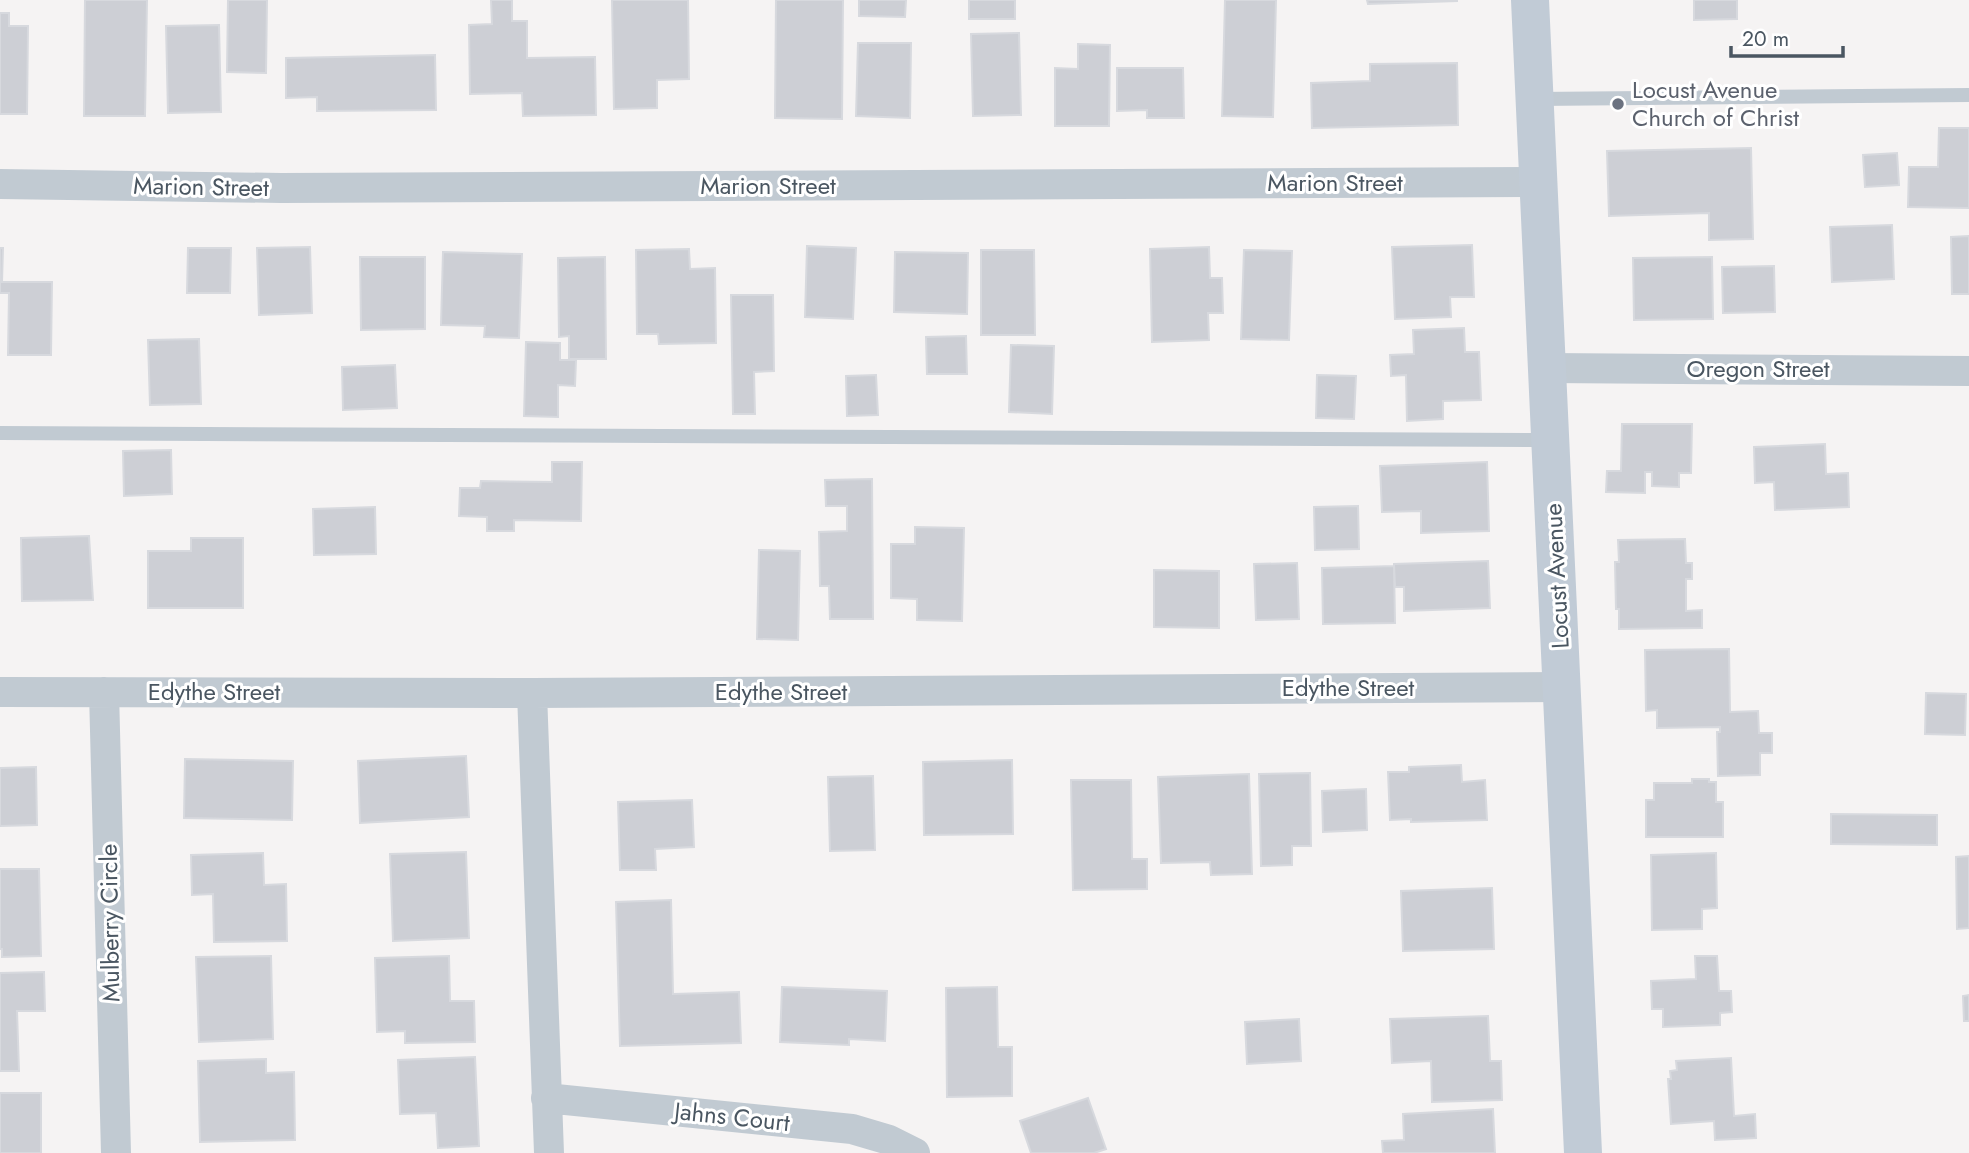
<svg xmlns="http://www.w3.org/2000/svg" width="1969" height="1153" viewBox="0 0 1969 1153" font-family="Jost,sans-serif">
  <rect width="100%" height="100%" fill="#f5f3f3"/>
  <path fill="#cdcfd5" stroke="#d7d9de" stroke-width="2" d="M85,0H147L145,116H84Z
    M228,0H267L266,73L227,72Z
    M491,0H512V21H527V58L595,57L596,115L523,116L522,93L470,94L469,25L492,24Z
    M612,0H688L689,79L657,80V108L614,109Z
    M776,0H843L842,119L775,118Z
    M859,0H906L905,17L859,16Z
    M969,0H1015V19H969Z
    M1225,0H1276L1273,117L1222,116Z
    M1367,0H1457V1L1368,4Z
    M1694,0H1737V19L1694,20Z
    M0,13H9V26H28L27,114H0Z
    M219,25L221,112L168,113L166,26Z
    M1019,33L1021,115L973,116L971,34Z
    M858,43H911L910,118L856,116Z
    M1078,44L1110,45L1109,126H1055V68L1078,69Z
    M435,55L436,110L317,111V97L286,98V58Z
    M1457,63L1458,125L1312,128L1311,83L1370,81V64Z
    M1117,68H1183L1184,118H1147V110L1117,111Z
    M1939,128H1969V208L1908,207L1909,167H1938Z
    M1751,148L1753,239L1709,240V213L1609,216L1607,151Z
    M1897,153L1899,185L1865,187L1863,155Z
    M1892,225L1894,279L1832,282L1830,227Z
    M1969,236V294H1952L1951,237Z
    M1472,245L1474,297H1450L1451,317L1395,319L1392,247Z
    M807,246L856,248L853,319L805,317Z
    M310,247L312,313L259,315L257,248Z
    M1209,247L1210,278H1222L1223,313H1208L1209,340L1152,342L1150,249Z
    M0,248H3L2,282H52L51,355H8L9,293H0Z
    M188,248H231L230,293H187Z
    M689,249L690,269L715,268L716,343L659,344L658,334H637L636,250Z
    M981,250H1034L1035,335H981Z
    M1244,250L1292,251L1289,340L1241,339Z
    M443,252L522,254L519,338L484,337L485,326L441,325Z
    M895,252L968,253L967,314L894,312Z
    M360,257H425V329L361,330Z
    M605,257L606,359H569V336L559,337L558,258Z
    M1712,257L1713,319L1634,320L1633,258Z
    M1774,266L1775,312L1723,313L1722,267Z
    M731,295H773L774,371L754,372L755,414H733Z
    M1464,328L1465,352H1479L1481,400L1443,401V419L1407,421L1406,375L1391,376L1390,355L1414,354L1413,330Z
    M966,336L967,374H927L926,337Z
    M199,339L201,404L150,405L148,340Z
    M526,342L560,343V360H576L575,386L558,385V417L524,416Z
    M1011,345L1054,346L1052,414L1009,412Z
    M395,365L397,408L343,410L342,367Z
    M876,375L878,415L847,416L846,376Z
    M1317,375L1356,376L1354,419L1316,418Z
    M1622,424H1692L1691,473H1679V487L1652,486V472H1645V493L1606,492L1607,471H1621Z
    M1825,444L1826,474L1848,473L1849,507L1775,510L1774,482L1755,483L1754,447Z
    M171,450L172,494L124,496L123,451Z
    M552,462H582L581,521L514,520V531H487V517L459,516L460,488H480L481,481L552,482Z
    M1487,462L1489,531L1421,533V511L1382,512L1380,466Z
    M872,479L873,619H830L829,586H820L819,532L847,531V506H826L825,480Z
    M1358,506L1359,549L1315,550L1314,507Z
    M375,507L376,554L314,555L313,509Z
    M915,527L964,528L962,621L917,620V599L891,598V544H915Z
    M89,536L93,600L22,601L21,538Z
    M191,538H243V608H148V551H191Z
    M1685,539L1686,563H1692V579H1686V611L1702,610V628L1619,629V609H1616L1615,562H1619L1618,540Z
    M759,550L800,551L798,640L757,639Z
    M1488,561L1490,608L1404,611V587H1395L1394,564Z
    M1297,563L1299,619L1256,620L1254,564Z
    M1394,566L1395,623L1323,624L1322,568Z
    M1154,570L1219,571V628L1154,627Z
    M1729,649L1730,712L1758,711L1759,733H1772V753H1760V775L1718,776L1717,732H1720V727L1657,728V710L1646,711L1645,650Z
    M1926,693L1966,694L1965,735L1925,734Z
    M466,756L469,817L360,823L358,761Z
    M185,759L293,761L292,820L184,818Z
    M1012,760L1013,834L924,835L923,762Z
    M1461,765L1462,782L1485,780L1487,820L1411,822V819L1390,820L1388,772H1409V767Z
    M36,767L37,825L0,826V768Z
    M1310,773L1311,846H1292V865L1261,866L1259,774Z
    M1249,774L1252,874L1211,875L1210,862L1161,863L1158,777Z
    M873,776L875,850L830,851L828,777Z
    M1692,779H1709V782H1716V802H1723V837H1646V800H1654V783H1692Z
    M1071,780H1131L1132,859H1147V889L1073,890Z
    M1366,789L1367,830L1323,832L1322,791Z
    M692,800L694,847L655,849L656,870H620L618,802Z
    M1831,814L1937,815V845L1831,844Z
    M466,852L469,938L393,941L390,854Z
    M263,853L264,885L286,884L287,941L214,942L213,894L192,895L191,855Z
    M1716,853L1717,908L1702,909V929L1652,930L1651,855Z
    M1969,856V928L1957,929L1956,857Z
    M0,869H39L41,956L2,957V949H0Z
    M1492,888L1494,949L1403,951L1401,891Z
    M671,900L673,994L739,992L741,1043L620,1046L616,902Z
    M271,956L273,1039L199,1042L196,957Z
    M449,956L450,1001H474L475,1042L405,1043V1031L377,1032L375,958Z
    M1695,956H1717L1719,991H1731L1732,1012L1720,1013V1025L1663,1027V1009H1652L1651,981L1696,979Z
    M44,972L45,1011H17L19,1071H0V973Z
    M782,987L887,991L885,1041L849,1039V1045L780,1042Z
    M997,987L998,1047H1012V1096L947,1097L946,988Z
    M1969,995V1021H1964L1963,996Z
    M1488,1016L1490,1061H1501L1502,1100L1432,1102L1431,1061L1392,1063L1390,1019Z
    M1299,1019L1301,1061L1247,1064L1245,1022Z
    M475,1057L479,1146L438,1148L436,1113L400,1114L398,1060Z
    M1731,1058L1734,1116L1755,1114L1756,1138L1715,1140L1714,1121L1671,1124L1668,1079H1671L1670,1071L1677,1070L1676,1061Z
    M266,1059V1073L294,1072L295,1140L200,1142L198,1061Z
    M0,1093H41V1153H0Z
    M1088,1098L1106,1149L1094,1153H1031L1020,1121Z
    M1493,1109L1495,1153H1383L1382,1141L1404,1140L1403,1114Z"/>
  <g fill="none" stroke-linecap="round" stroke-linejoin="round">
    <path stroke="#c1cad2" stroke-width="14" d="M1536,99L1969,95
      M0,433L1549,440"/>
    <path stroke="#c1cad2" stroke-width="30" d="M0,184L281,188L1537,182
      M1548,368L1969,371
      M0,692L532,693L1562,687
      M104,692L116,1153
      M532,693L549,1153
      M546,1098L852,1129L889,1140L915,1153"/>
    <path stroke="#c1cbd6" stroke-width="38" d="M1530,0L1583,1153"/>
  </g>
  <circle fill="#6b7280" stroke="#fff" stroke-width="2.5" cx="1618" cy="104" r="7"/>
  <g text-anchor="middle" stroke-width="6" stroke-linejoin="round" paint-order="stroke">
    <g font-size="24" fill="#5b616d" stroke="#fff" text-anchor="start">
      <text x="1632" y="98">Locust Avenue<tspan x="1632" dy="28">Church of Christ</tspan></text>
    </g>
    <g font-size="24" fill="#4a5661" stroke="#fff">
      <text x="1335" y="191">Marion Street</text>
      <text x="768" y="194">Marion Street</text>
      <text transform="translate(201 187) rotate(1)" y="8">Marion Street</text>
      <text x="1758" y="377">Oregon Street</text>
      <text transform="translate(1557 576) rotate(-93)" y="8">Locust Avenue</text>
      <text x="1348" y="696">Edythe Street</text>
      <text x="214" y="700">Edythe Street</text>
      <text x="781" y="700">Edythe Street</text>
      <text transform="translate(110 923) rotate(-91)" y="8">Mulberry Circle</text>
      <text transform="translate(732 1117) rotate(6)" y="8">Jahns Court</text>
    </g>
  </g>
  <path d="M1731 46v10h112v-10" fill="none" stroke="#4a5661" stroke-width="3.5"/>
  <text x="1742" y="46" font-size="21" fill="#4a5661" stroke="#ffffff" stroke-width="5" paint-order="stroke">20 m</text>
</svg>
